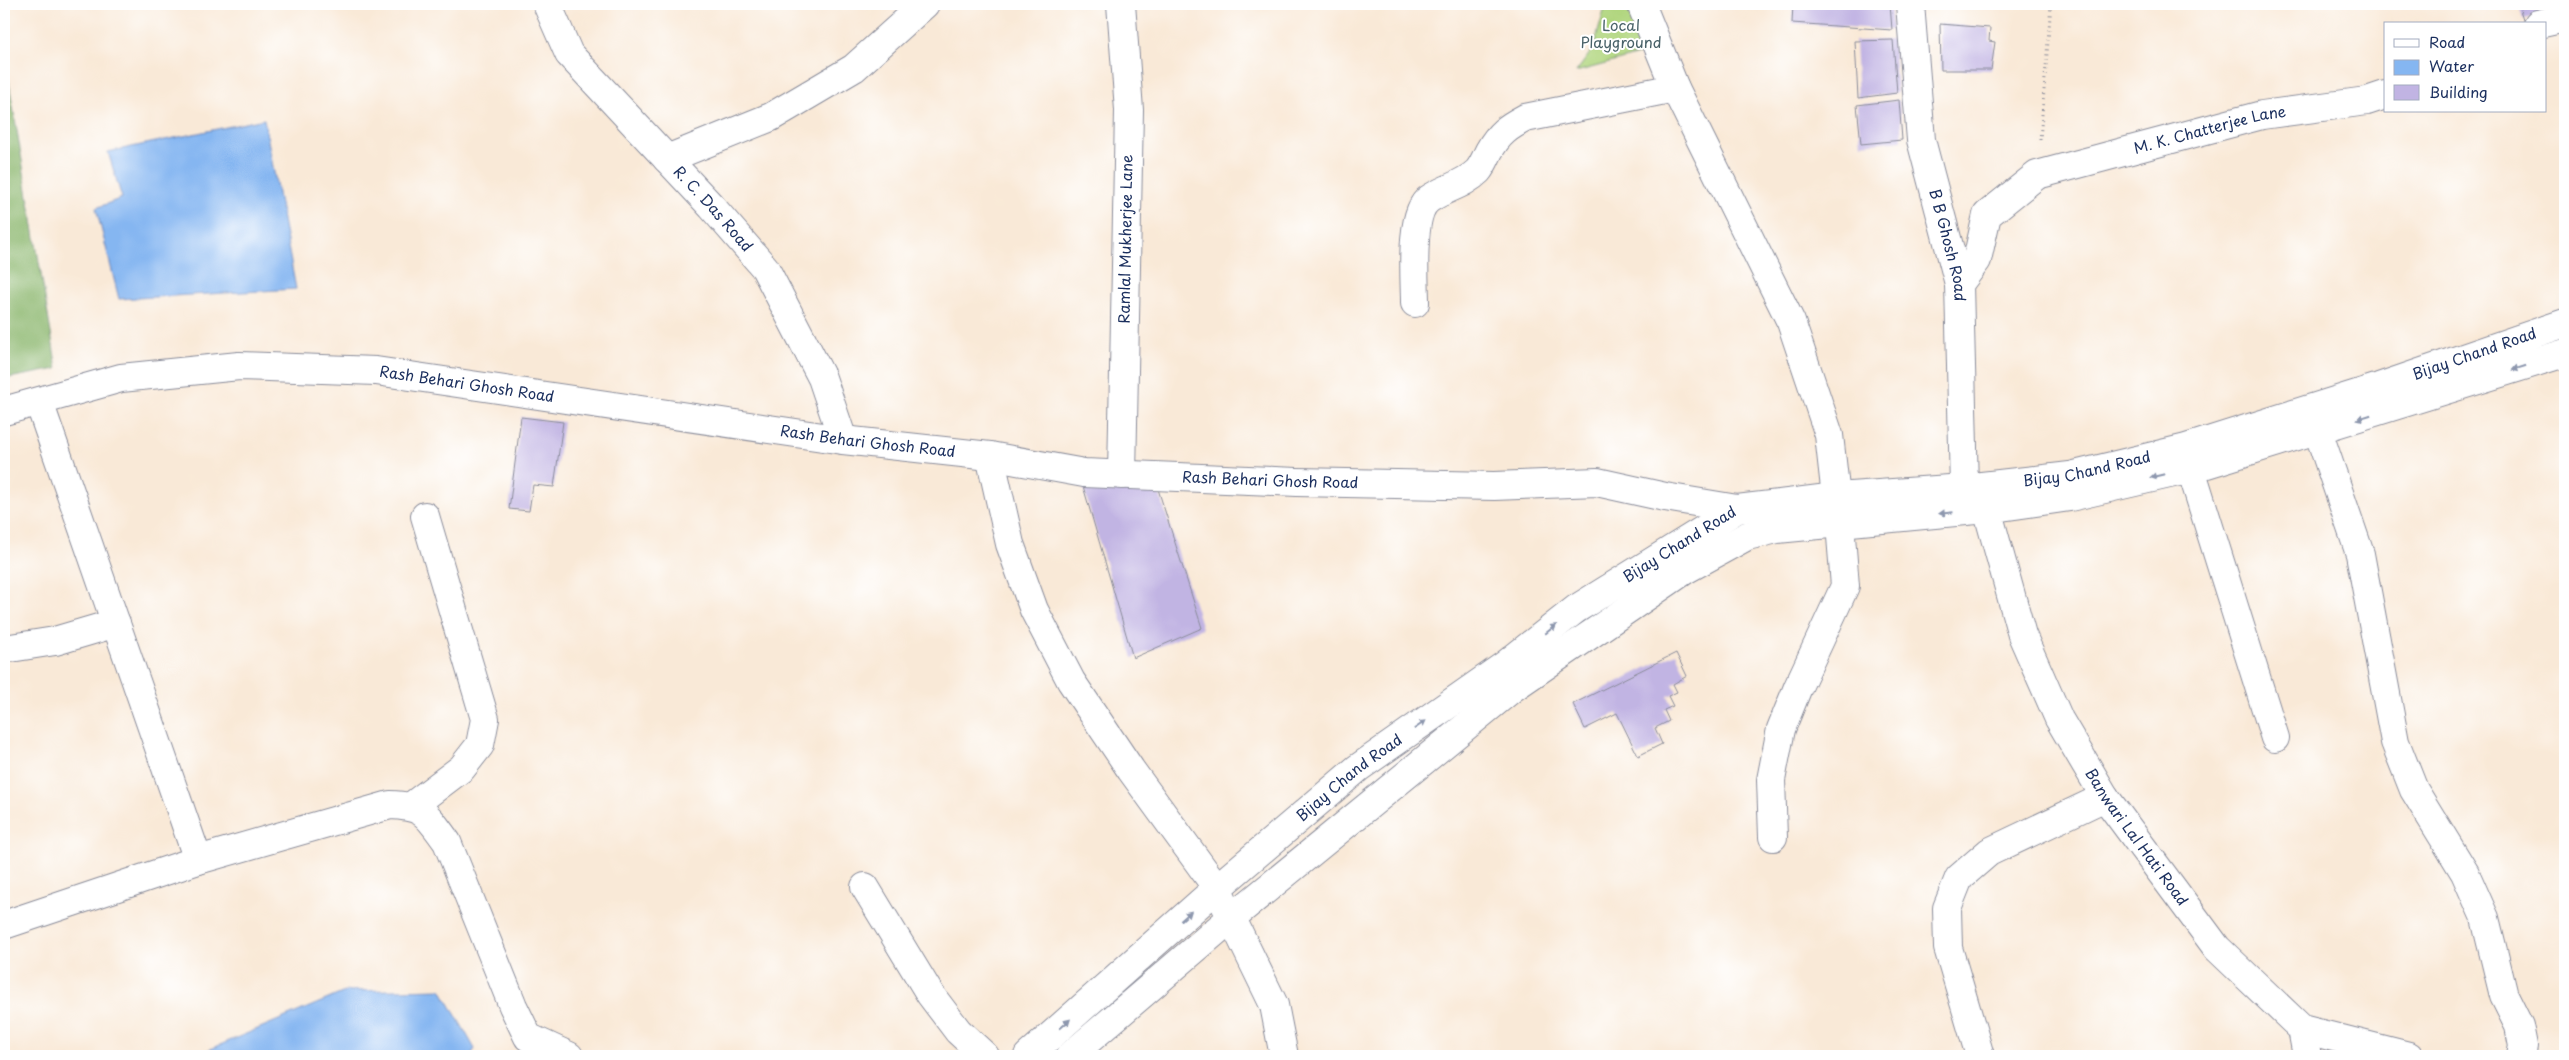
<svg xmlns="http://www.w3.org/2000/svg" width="2569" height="1060" viewBox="0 0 2569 1060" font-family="'Playpen Sans',sans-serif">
  <rect width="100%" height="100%" fill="#fff"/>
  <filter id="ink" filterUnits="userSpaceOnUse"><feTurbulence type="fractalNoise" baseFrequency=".02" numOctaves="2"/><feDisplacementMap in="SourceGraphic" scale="10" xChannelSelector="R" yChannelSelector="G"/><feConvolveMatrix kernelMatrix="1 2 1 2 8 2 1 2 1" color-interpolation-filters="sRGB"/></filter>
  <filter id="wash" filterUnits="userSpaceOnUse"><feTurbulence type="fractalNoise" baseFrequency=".0096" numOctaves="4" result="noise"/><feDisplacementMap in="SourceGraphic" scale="20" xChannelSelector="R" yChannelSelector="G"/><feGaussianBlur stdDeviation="1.12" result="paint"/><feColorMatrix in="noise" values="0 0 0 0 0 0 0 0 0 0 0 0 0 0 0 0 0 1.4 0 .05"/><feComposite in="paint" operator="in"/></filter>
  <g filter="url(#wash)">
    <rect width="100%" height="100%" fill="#f9e9d7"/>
    <path fill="#b1d67f" stroke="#66826e" d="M1606,4H1634L1646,53L1576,72L1593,49Z"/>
    <path fill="#8cb76e" stroke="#547366" d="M4,53L57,369L4,379Z"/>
    <path fill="#85b6f1" stroke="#5072a8" d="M264,119L296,289L119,299L96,208L122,198L108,152Z
      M441,989L475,1049L470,1056H194L347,991Z"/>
    <g id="blocks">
      <path fill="#c1b4e3" d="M1793,4H1890L1892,30L1792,23Z
        M2518,4H2565V10L2523,19Z
        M1940,24L1990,28L1989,41L1995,42L1991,70H1941Z
        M1893,40L1897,93L1858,98L1855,41Z
        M1899,100L1902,140L1861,144L1857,105Z
        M521,417L563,422L554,487L533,485L529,511L509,509Z
        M1083,486L1158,489L1202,628L1133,658Z
        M1676,653L1687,676L1673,684L1677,692L1668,696L1673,706L1664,710L1669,721L1655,728L1662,744L1638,756L1617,713L1585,729L1573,704Z"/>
    </g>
  </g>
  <g filter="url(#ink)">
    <use href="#blocks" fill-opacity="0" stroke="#8a8c9a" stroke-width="1"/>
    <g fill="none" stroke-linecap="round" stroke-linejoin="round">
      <g stroke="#8a8c9a" stroke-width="30">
        <g id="pedestrian">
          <path d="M2538,24L2565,18"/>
          <path id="s1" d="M1959,284L1977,260L1987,215L2037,175L2262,115L2367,101L2385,95"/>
          <path d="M2318,431L2360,554L2395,742L2414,790L2465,873L2485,918L2504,996L2519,1026L2523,1046L2521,1056"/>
        </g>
      </g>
      <g stroke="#8a8c9a" stroke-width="30">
        <g id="minor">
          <path id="s2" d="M547,4L569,54L712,207L765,268L822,378L843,440"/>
          <path d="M1121,4L1129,110L1122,475"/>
          <path d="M1641,4L1675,88L1791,322L1829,435L1836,497"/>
          <path d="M667,159L771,117L854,68L925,4"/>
          <path d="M1415,303C1415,280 1409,213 1429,199C1445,188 1464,185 1478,171C1483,165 1486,157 1489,151C1499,133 1508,127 1525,118L1675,88"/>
          <path d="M39,402L198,860"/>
          <path id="s3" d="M4,411L121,378L239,366L376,371L843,440L990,456L1084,473L1297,482L1494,486L1597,482L1665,497L1737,509"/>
          <path d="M990,456L1010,544L1034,610L1071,681L1131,770L1217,888L1274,1005L1284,1056"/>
          <path d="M2191,469L2275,738"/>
          <path id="s4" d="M1987,509L2022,635L2059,719L2105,797L2217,948L2302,1029L2409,1056"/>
          <path d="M4,649L55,641L116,623"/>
          <path d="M413,805L462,768L480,745L485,719L425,516"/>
          <path d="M1773,837L1771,780L1781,729L1798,687L1845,586L1840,524"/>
          <path d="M865,887L930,994L958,1031L985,1056"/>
          <path d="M4,925L198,860L390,805C425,806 427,815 447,842L513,1006L528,1037L569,1056"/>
          <path d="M2302,1029L2307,1056"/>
          <path d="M1980,1056L1948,948L1947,908L1959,878L1989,852L2105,797"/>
        </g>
      </g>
      <g stroke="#8a8c9a" stroke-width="30">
        <g id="tertiary">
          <path id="s5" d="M1910,4L1921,140L1959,284L1964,488L1980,503"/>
        </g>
      </g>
      <g stroke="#8a8c9a" stroke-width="30">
        <g id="secondary">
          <path id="s6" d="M1028,1056L1217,888L1358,768L1505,665L1576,609L1737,509L1836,497L1964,488L2070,476L2186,448L2379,387L2565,323"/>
          <path d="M1070,1056L1230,919L1514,687L1685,570L1747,536L1777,529L1987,509L2070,497L2191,469L2565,353"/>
        </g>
      </g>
      <path stroke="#8a8c9a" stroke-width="3" stroke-dasharray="1 4" stroke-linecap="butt" d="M2040,140L2051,4"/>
      <use href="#pedestrian" stroke="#fff" stroke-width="28"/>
      <use href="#minor" stroke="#fff" stroke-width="28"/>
      <use href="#tertiary" stroke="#fff" stroke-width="28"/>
      <use href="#secondary" stroke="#fff" stroke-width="28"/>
    </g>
    <defs><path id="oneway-solid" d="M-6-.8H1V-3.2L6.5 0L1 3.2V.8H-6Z" transform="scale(1.25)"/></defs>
    <g fill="#8d97ae">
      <use href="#oneway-solid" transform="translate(2519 368) rotate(162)"/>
      <use href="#oneway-solid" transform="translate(2364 417) rotate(163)"/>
      <use href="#oneway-solid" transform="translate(2157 476) rotate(167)"/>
      <use href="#oneway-solid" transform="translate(1946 513) rotate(174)"/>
      <use href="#oneway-solid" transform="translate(1551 629) rotate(-39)"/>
      <use href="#oneway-solid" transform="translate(1420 725) rotate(-35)"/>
      <use href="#oneway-solid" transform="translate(1186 916) rotate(-42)"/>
      <use href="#oneway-solid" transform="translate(1065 1024) rotate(-42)"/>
    </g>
  </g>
  <g text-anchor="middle" stroke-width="4" stroke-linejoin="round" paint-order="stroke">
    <g font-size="15" fill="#486168" stroke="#fff">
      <text x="1621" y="31">Local<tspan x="1621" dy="17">Playground</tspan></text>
    </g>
    <g font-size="15" fill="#1b2f5e" stroke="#fff">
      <text dy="5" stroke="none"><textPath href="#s1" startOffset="319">M. K. Chatterjee Lane</textPath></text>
      <text dy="5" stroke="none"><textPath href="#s2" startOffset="266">R. C. Das Road</textPath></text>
      <text transform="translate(1126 239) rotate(-89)" y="5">Ramlal Mukherjee Lane</text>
      <text dy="5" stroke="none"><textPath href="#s5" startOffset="245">B B Ghosh Road</textPath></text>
      <text dy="5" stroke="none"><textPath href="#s6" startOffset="1655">Bijay Chand Road</textPath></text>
      <text dy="5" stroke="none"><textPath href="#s3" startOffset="469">Rash Behari Ghosh Road</textPath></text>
      <text dy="5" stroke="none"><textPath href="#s3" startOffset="874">Rash Behari Ghosh Road</textPath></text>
      <text dy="5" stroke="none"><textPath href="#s6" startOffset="1250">Bijay Chand Road</textPath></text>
      <text dy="5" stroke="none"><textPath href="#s3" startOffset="1279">Rash Behari Ghosh Road</textPath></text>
      <text dy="5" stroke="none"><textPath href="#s6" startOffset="830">Bijay Chand Road</textPath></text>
      <text dy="5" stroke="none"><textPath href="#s6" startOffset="425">Bijay Chand Road</textPath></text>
      <text dy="5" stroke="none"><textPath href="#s4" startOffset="364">Banwari Lal Hati Road</textPath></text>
    </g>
  </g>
  <rect width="2569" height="1060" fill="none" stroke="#fff" stroke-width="20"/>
  <rect x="2384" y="22" width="162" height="90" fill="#ffffff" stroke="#a4acbf"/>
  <rect x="2394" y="39" width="25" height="8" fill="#ffffff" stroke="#a4acbf"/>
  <text x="2429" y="48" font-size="15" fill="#1b2f5e">Road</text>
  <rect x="2394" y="60" width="25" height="15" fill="#85b6f1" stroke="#a4acbf"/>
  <text x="2429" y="72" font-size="15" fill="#1b2f5e">Water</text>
  <rect x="2394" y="85" width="25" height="15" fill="#c1b4e3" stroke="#a4acbf"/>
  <text x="2429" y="98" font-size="15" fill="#1b2f5e">Building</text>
</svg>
